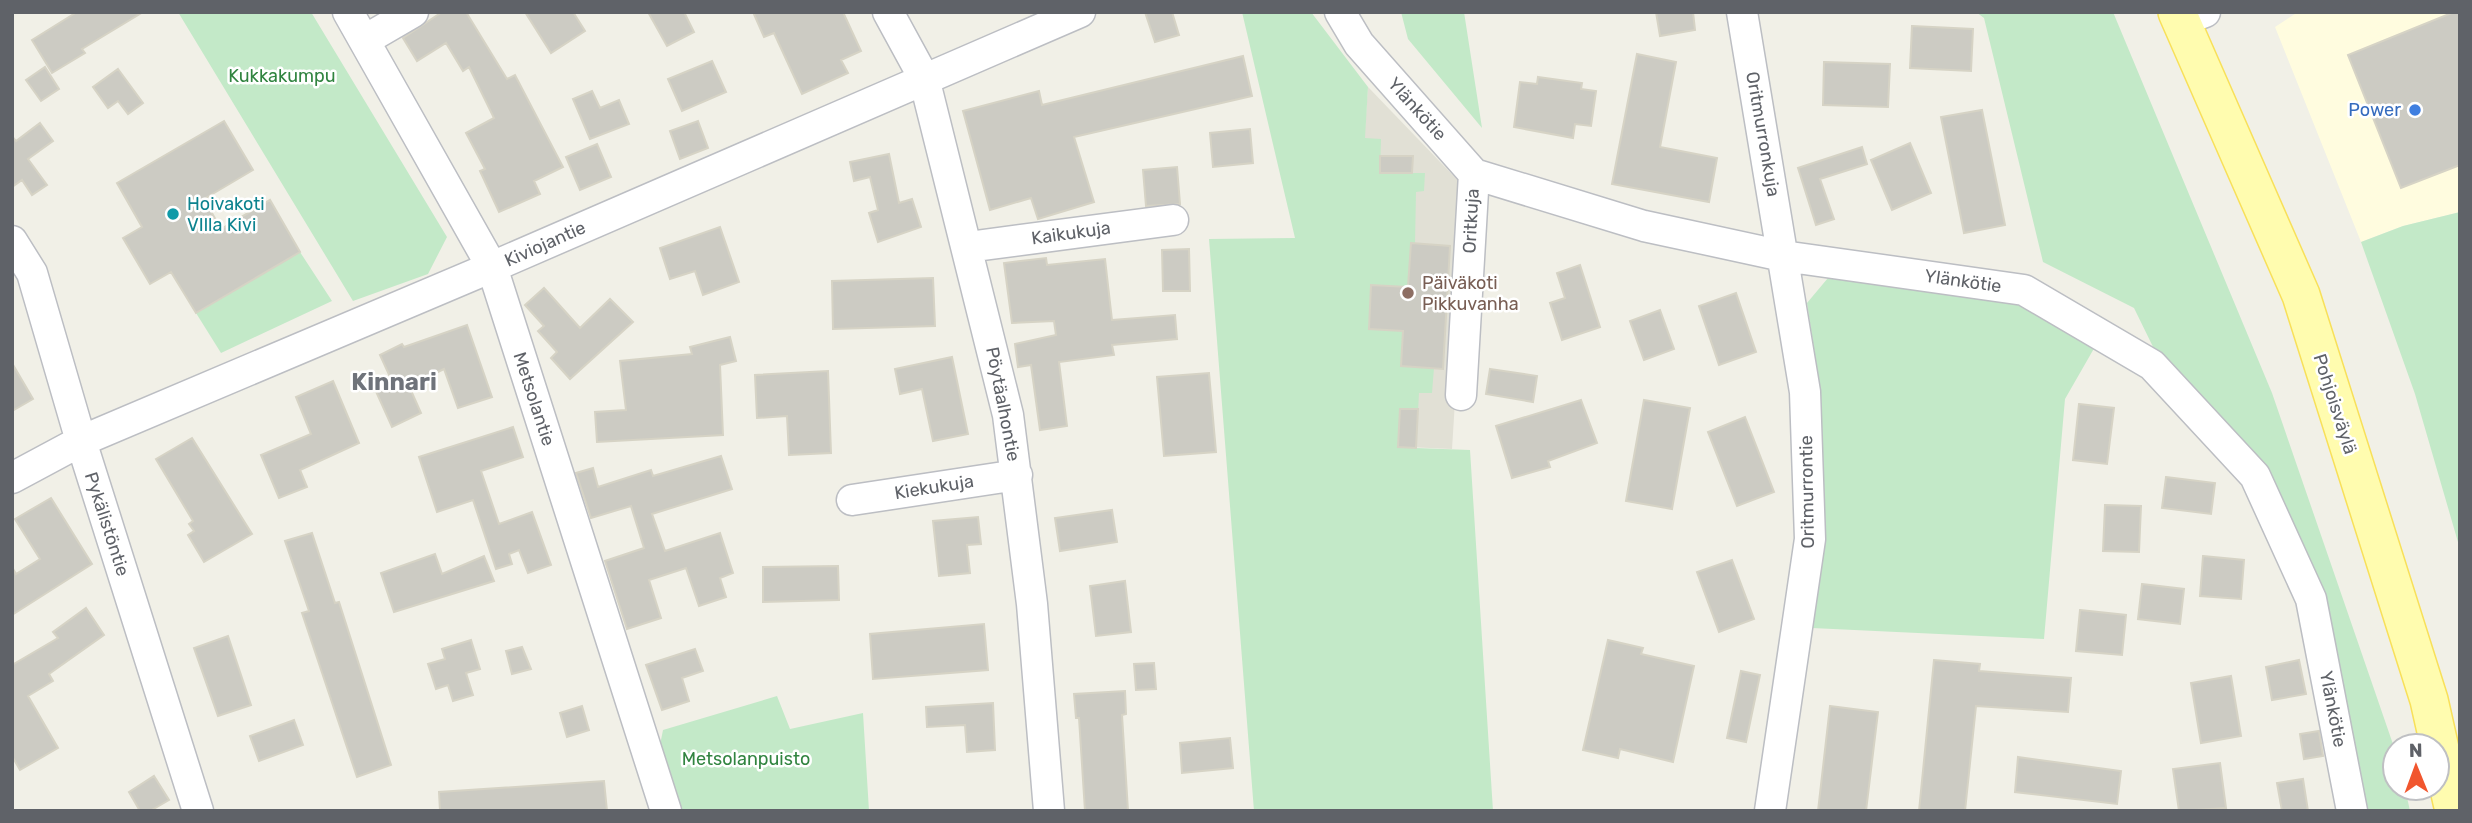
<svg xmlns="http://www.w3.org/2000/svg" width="2472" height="823" viewBox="0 0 2472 823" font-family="Rubik,sans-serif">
  <rect width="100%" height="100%" fill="#f1f0e7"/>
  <path fill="#fffcdf" d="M2298,12H2460V212L2403,226L2361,242L2275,27Z"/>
  <path fill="#e1e0d5" d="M1368,87L1468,191L1452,449L1342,444Z"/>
  <path fill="#c3e9c8" d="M178,12H311L447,237L428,274L353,301Z
    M1242,12H1311L1368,87L1365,138L1381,139L1380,173H1425L1424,191L1416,192L1415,244H1411L1408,287L1371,285L1369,329L1403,331L1401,366L1434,368L1432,393H1419L1416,448L1470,450L1493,811H1254L1209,239L1295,238Z
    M1401,12H1464L1482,128L1408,39Z
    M1976,12H2113L2272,393L2395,750V788H2405L2410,811H2366L2323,595L2158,357L2134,308L2043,262L1984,18Z
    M2460,212V549L2415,394L2361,242L2403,226Z
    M300,252L332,301L221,353L196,313Z
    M1833,272L2021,296L2096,345L2065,399L2044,639L1812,628L1825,541L1820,389L1807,303Z
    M777,696L790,729L863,713L869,811H676L658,755L663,730Z"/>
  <path fill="#cccbc3" stroke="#d6d3c5" stroke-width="2" d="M77,12H143L82,49L85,53L52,73L32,40Z
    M442,12H466L507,79L515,75L563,167L534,181L540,194L499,212L480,171L485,169L466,133L494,118L469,67L463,71L446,43L417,61L403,38Z
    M525,12H573L585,31L551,53Z
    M648,12H684L694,32L667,46Z
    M753,12H843L861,51L841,60L848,73L802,94L774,33L764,37Z
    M1145,12H1172L1179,35L1155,42Z
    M1656,12H1693L1695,30L1660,36Z
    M2454,12H2460V165L2401,188L2348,55Z
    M1912,26L1973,29L1971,71L1910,68Z
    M1637,54L1676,62L1660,147L1717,158L1709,202L1612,184Z
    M1243,56L1252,96L1074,137L1094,202L1038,219L1031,198L990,210L963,111L1039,91L1042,105Z
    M712,61L726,92L682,111L668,79Z
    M1824,62L1890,64L1888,107L1823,105Z
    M45,67L59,89L41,101L26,80Z
    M118,69L143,103L128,114L118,101L108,108L93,87Z
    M1538,77L1582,83L1581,89L1596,91L1591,126L1575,124L1573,138L1514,127L1520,82L1537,84Z
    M592,91L600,108L619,100L629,124L590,139L573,99Z
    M1982,110L2005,225L1964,233L1941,117Z
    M224,121L253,170L204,199L221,229L270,200L300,252L196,313L171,272L150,284L123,238L142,227L117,183Z
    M698,121L708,148L680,159L670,131Z
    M40,123L53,141L28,159L47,185L32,195L22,180L12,187V136L16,141Z
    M1250,129L1253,163L1213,167L1210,133Z
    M1910,143L1931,193L1892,210L1871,160Z
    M597,144L611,177L580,190L566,157Z
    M1862,147L1867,164L1820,179L1834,219L1816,225L1798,168Z
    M889,154L899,203L912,199L921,227L878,242L869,213L878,210L870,177L854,181L850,162Z
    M1380,156H1413L1412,173H1380Z
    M1177,167L1180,204L1146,206L1143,170Z
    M720,227L739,282L703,295L695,271L670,279L660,248Z
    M1411,243L1450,246L1443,369L1401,366L1403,331L1369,329L1371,285L1408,287Z
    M1189,249L1190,291H1163L1162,250Z
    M1046,258L1047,265L1105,259L1112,320L1175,315L1177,339L1112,345L1114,355L1059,362L1067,426L1040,430L1031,365L1018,367L1015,344L1056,335L1054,321L1012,323L1004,263Z
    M1580,265L1600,327L1562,340L1550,303L1565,298L1557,273Z
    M933,278L935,326L833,329L832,281Z
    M544,288L580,328L610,299L633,322L570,379L551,358L557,352L538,331L544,326L525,305Z
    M1736,293L1756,352L1719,365L1699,306Z
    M1660,310L1674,349L1644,360L1630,321Z
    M467,325L492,397L458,408L444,369L409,386L421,413L392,427L374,387L391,379L380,355L402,344L404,347Z
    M730,337L736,361L720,365L723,435L597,442L595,412L626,410L620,361L692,354L690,347Z
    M952,357L968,434L933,441L922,389L900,394L895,369Z
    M12,363L33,399L12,411Z
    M1490,369L1537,376L1533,402L1486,394Z
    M828,371L831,453L789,455L787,416L757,418L755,375Z
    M1209,373L1216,452L1164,456L1157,377Z
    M333,381L359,443L300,470L307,487L279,498L261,455L311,434L296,397Z
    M1581,400L1597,443L1548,461L1550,467L1512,478L1496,426Z
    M1644,400L1690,408L1672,509L1626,501Z
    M2079,404L2114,408L2107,464L2073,460Z
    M1400,409H1418L1416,448L1398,447Z
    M1745,417L1774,492L1737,506L1708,432Z
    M513,427L523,457L481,471L499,524L532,512L551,565L528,573L519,550L509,554L512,564L496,569L473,500L437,512L419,457Z
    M192,438L252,534L204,562L188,535L194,531L189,524L193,521L156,459Z
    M721,456L732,489L652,514L665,551L720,533L733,573L720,578L726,597L699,606L686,568L649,580L661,618L627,629L605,561L644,548L631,506L591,518L576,473L593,468L598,487L651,470L653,476Z
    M2166,477L2215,483L2211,514L2162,508Z
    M51,498L92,564L12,615V567L16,574L40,559L15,519Z
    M2105,505L2141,506L2139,552L2103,551Z
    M1112,510L1117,542L1060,551L1055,518Z
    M978,517L981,544L967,545L970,573L939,576L933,521Z
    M312,533L335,603L339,602L391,765L357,777L302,613L309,611L285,541Z
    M435,554L442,574L484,556L494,581L394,612L381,573Z
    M2203,556L2244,560L2241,599L2200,596Z
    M1732,560L1754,619L1719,632L1697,572Z
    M838,566L839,600L763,602V567Z
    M1125,581L1131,632L1096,636L1090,586Z
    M2142,584L2184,589L2180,624L2138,619Z
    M86,608L104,635L49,674L53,681L28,696L58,748L20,770L12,756V665L58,638L53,632Z
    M2080,610L2126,615L2122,655L2076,651Z
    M984,624L988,670L873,679L870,634Z
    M228,636L251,705L218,716L194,648Z
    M471,640L480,669L466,673L473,695L453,701L448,685L436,689L428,664L445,659L442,649Z
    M1608,640L1643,648L1641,654L1694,666L1673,762L1620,749L1618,758L1583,750Z
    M522,647L531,669L512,674L506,651Z
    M695,649L703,671L682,678L689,701L662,710L646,665Z
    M1934,660L1980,664L1979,671L2071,678L2068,712L1976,706L1965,811H1919Z
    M2299,660L2306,694L2272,700L2266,667Z
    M1154,663L1156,689L1136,690L1134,664Z
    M1741,671L1760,675L1746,742L1727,738Z
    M2231,676L2241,736L2201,743L2191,683Z
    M1125,691L1126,714L1122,715L1128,811H1085L1079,718H1076L1074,694Z
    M993,703L995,750L967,752L965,725L927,727L926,707Z
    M582,706L589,730L567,737L560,713Z
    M1830,706L1878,712L1866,811H1818Z
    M294,720L303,745L259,761L250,736Z
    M2319,731L2323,756L2304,759L2300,734Z
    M1230,738L1233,768L1182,773L1180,743Z
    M2018,757L2121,771L2117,804L2015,792Z
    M2220,763L2226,808L2179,811L2173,769Z
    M154,776L169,800L150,811H140L129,792Z
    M2303,779L2308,811H2282L2277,783Z
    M604,781L607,811H440L439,792Z"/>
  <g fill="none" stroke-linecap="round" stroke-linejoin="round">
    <g stroke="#bcbec3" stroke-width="33">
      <path id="minor" d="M348,12L492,267L666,811
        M888,12L924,78L1008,415L1032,604L1049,811
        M1340,12L1359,44L1474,174L1644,226L1783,256L2024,290L2152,365L2255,476L2311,599L2352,811
        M1742,12L1805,392L1810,539L1770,811
        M2181,21L2205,12
        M365,40L413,12
        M12,241L32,273L81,441L198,811
        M968,247L1173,220
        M1461,395L1474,174
        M12,478L81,441L492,267L1080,12
        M852,500L1017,475"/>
    </g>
    <g stroke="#f8e05a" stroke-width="40">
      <path id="major" d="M2177,12L2301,295L2429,700L2454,811"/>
    </g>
    <use href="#minor" stroke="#fff" stroke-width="30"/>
    <use href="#major" stroke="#fffcaf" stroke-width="37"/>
  </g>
  <circle fill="#3f7fe0" stroke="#fff" stroke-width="2.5" cx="2415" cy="110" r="7"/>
  <circle fill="#0f9aa8" stroke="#fff" stroke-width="2.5" cx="173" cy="214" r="7"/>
  <circle fill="#8d6e63" stroke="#fff" stroke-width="2.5" cx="1408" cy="293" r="7"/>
  <g text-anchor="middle" stroke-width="5" stroke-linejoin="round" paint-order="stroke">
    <g font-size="18" fill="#318440" stroke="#fff">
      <text x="282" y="82">Kukkakumpu</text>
      <text x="746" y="765">Metsolanpuisto</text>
    </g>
    <g font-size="18" fill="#5f6268" stroke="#fff">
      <text transform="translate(1417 109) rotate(48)" y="6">Ylänkötie</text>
      <text transform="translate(1763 134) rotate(80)" y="6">Oritmurronkuja</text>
      <text transform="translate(1471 221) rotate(-87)" y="6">Oritkuja</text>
      <text transform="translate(1071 233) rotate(-8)" y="6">Kaikukuja</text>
      <text transform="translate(545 244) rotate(-24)" y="6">Kiviojantie</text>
      <text transform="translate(1963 281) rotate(8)" y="6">Ylänkötie</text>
      <text transform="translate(534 399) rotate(72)" y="6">Metsolantie</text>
      <text transform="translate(1003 404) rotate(79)" y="6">Pöytäalhontie</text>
      <text transform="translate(2335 404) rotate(72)" y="6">Pohjoisväylä</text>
      <text transform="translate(934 487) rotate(-9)" y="6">Kiekukuja</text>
      <text transform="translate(1807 492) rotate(-91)" y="6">Oritmurrontie</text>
      <text transform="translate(107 524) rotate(72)" y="6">Pykälistöntie</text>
      <text transform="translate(2333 709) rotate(79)" y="6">Ylänkötie</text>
    </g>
    <g font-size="18" fill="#366cbe" stroke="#fff" text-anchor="end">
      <text x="2401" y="116">Power</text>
    </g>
    <g font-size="18" fill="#0d838f" stroke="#fff" text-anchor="start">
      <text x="187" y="210">Hoivakoti<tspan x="187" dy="21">VIlla Kivi</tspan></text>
    </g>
    <g font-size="18" fill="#785e54" stroke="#fff" text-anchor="start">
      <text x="1422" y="289">Päiväkoti<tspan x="1422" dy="21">Pikkuvanha</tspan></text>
    </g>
    <g font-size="24" font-weight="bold" fill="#6f737a" stroke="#fff">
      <text x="394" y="390">Kinnari</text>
    </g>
  </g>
  <rect width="2472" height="823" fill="none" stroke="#5f6268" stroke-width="28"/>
  <g transform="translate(2416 767) rotate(359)"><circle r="33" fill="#ffffff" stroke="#bfc0c3" stroke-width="2"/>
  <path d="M0-5L12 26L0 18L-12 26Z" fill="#f1562e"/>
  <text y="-10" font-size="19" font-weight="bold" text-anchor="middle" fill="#5f6268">N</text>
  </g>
</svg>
